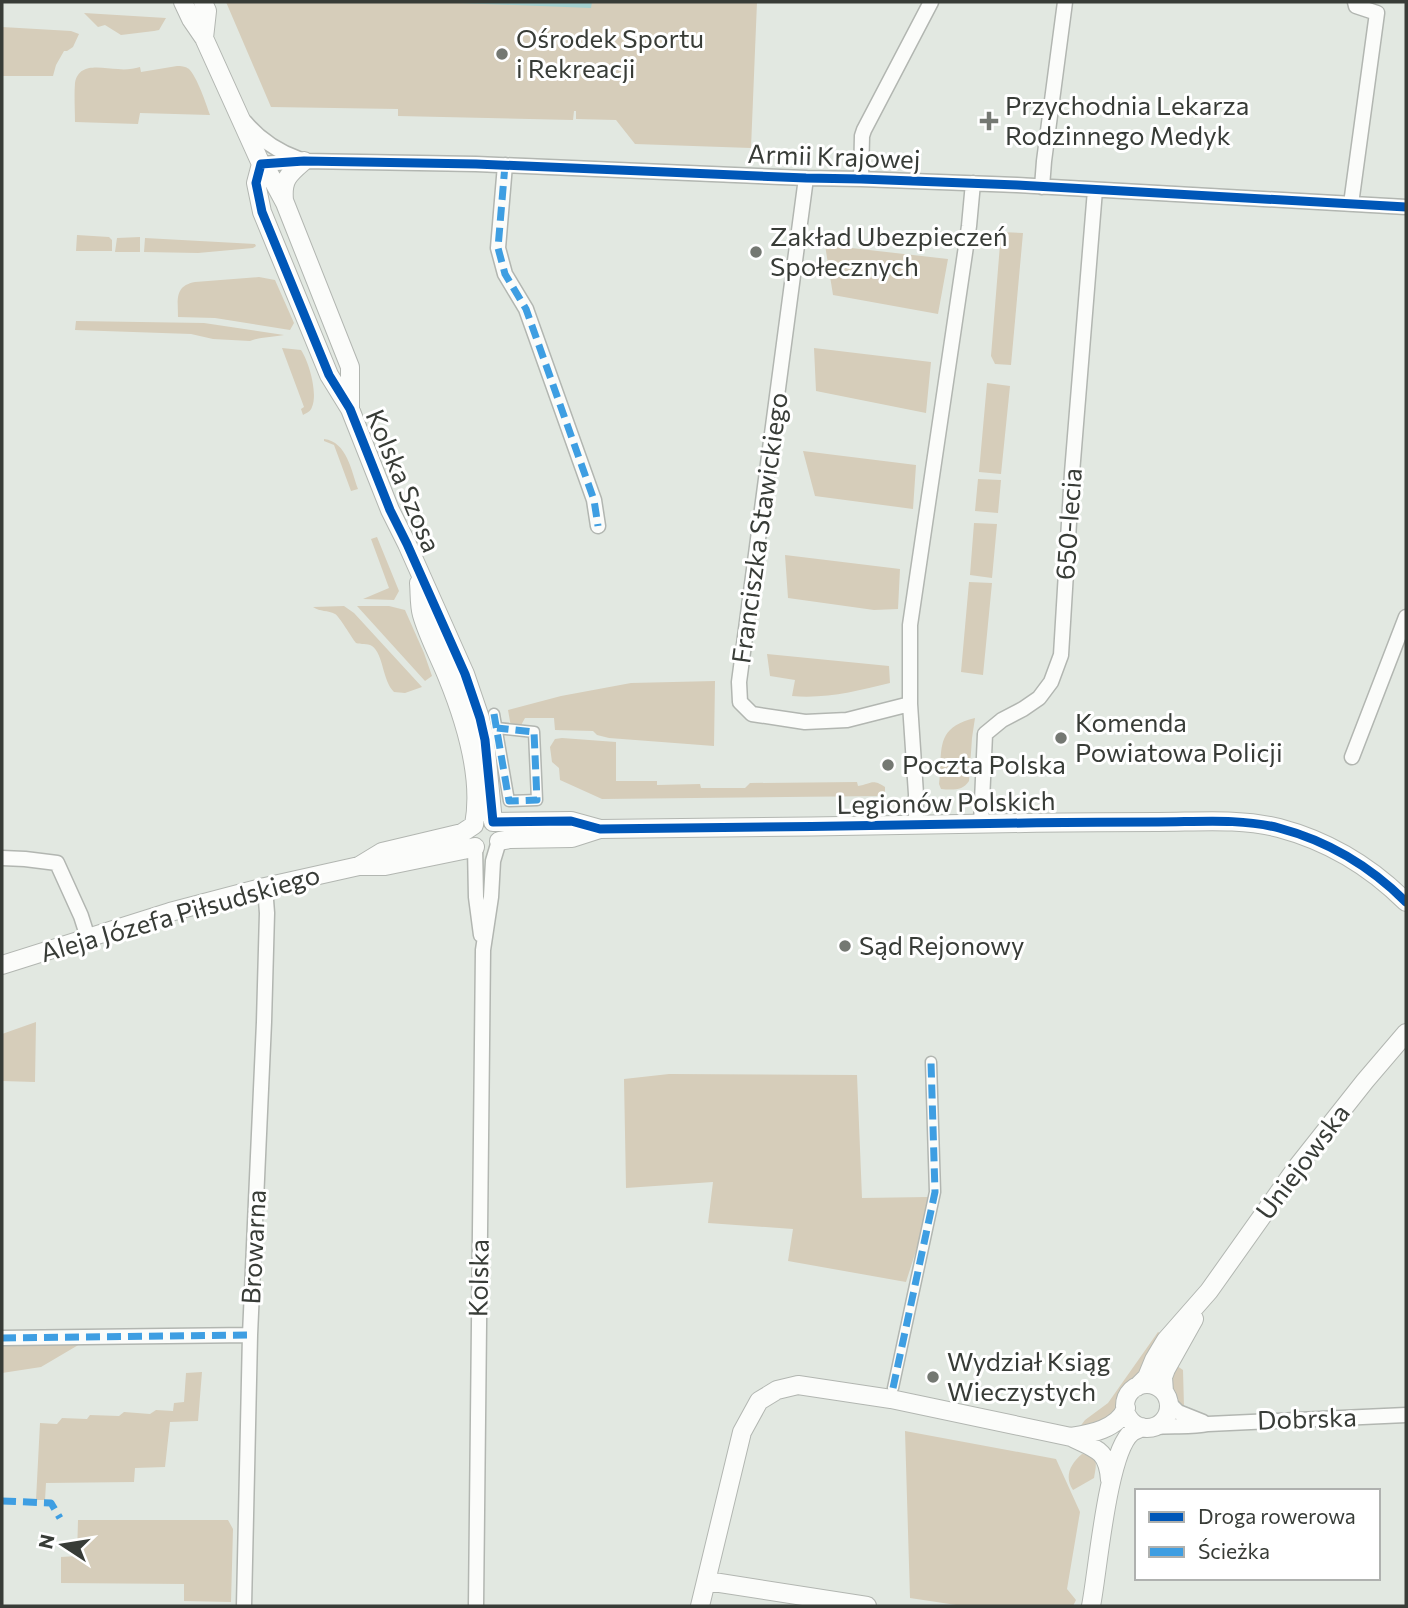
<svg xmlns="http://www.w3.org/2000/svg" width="1408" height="1608" viewBox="0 0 1408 1608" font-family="Commissioner,sans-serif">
  <rect width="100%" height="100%" fill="#e2e8e1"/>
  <path fill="#d6cdba" d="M226,2H757L751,148L635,144L616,120L576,119V111H574L573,120L398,116V109L271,107Z
    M84,13L166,18L159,30L154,31L121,35L105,25L98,27Z
    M2,27L71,31L79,34L73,47L67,51H64L56,65L53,76H2Z
    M177,66C181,66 185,66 189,69C197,77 206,103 210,115L140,113L138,124L75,122C75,110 74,96 75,83C79,61 103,69 118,69C125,70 133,69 140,67L141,72Z
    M1001,232L1023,233L1011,365L995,364L991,356Z
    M77,235L109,237L112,240V251H76Z
    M140,237V252H115L117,238Z
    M145,238L255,244L256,246L253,248L198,253L144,252Z
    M825,245L948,259L938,314L833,295Z
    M259,277L275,280L294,323L290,330L215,318L178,317C178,300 174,286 195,282Z
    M76,321L204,323L284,335C275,337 258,337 250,341L213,339L191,334L75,330Z
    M282,348L301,350C309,362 318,393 312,407C310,412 308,412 303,415L301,409L304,407Z
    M814,348L931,362L926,413L816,391Z
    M987,383L1010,386L1001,474L979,472Z
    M324,439C347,442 351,470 358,489L351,491L334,445L324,441Z
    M803,451L916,465L913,509L815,496Z
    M978,479L1001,480L998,513L975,511Z
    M974,523L997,524L992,578L970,575Z
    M377,537L399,591L394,600L363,599L389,588L371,539Z
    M785,555L900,569L898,609L874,610L788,598Z
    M969,582L992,583L983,675L961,672Z
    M344,606L354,613L422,687L405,693L394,692C382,680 384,655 372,646C367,643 361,645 356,643C352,638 339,616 335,614C328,610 320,612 313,607Z
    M357,606H389L405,610L424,653L432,676L425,681Z
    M767,654L889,666L890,683C857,691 826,699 792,696L795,680L770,676Z
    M715,681L714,746L609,738L597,735L593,731L555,730L554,718H525L519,729L511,727L508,710L561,696L631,683Z
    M975,718L972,738L969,781C963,791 952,790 941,789L939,784C943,749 934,728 975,718Z
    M562,738L616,742V781H657V785L700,784L701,788H745L750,783L857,782L858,786C871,784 872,778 885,787V796L602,799L560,780L559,768L552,762L550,747L555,739Z
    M36,1022L35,1082L2,1081V1034Z
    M669,1074L857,1075L862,1198L928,1197V1213L906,1282L788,1261L793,1229L708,1223L713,1182L626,1188L624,1079Z
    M1158,1332L1162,1334L1143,1372L1121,1395L1119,1406L1102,1423L1079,1428L1085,1420L1108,1403Z
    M2,1344H80L41,1367L2,1373Z
    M1177,1366L1183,1370L1184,1407L1178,1404L1170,1380Z
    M202,1372L198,1421L170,1422L165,1467L135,1468L134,1482L46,1483L45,1500H36L40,1423L57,1424L62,1418L87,1419L90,1415L119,1416L124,1412L150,1414L156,1410L173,1411L174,1403L184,1402L186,1373Z
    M905,1431L1056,1459L1080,1512L1067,1589L1076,1600L1073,1606H963L910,1598Z
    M1082,1454C1100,1455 1096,1465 1094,1478L1073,1490C1064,1477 1070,1464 1082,1454Z
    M78,1520H228L233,1529L231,1602L184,1601V1584L61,1583V1557L77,1556Z"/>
  <path fill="#a6d1d0" d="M434,2H592L591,8Z"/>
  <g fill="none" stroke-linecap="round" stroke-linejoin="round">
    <g stroke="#b2b6b1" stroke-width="13">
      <path id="pedestrian" d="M494,714L509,801L537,800L534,732L497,728
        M893,1388L935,1192L931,1062"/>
    </g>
    <g stroke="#b2b6b1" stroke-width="17">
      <path id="minor" d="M245,122C260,140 277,151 299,159
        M261,164L304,161L476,164L806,178L861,179L1017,185L1406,207
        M505,165L498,248L505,274L526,309L594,500L598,526
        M806,178L739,682L740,702L752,714L805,722L847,720L910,704
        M861,179L862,136L864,130L931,2
        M1042,187L1044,161L1065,2
        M1351,204L1377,13L1356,6L1355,2
        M1352,757L1406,617
        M981,824L985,734L1002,720L1023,709L1039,698L1051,682L1061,655L1072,473L1095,190
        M916,825V794L910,704V625L969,226L973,183
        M475,847L476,897L481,935
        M2,858L25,859L57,863L81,916L88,938
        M2,1338L250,1335
        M1169,1403L1178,1412L1203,1422
        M1155,1427C1173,1425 1190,1428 1208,1424L1406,1415
        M244,1606L250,1335L264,1022L267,913L265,887
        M476,1606L483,950L491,897L493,861L499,841"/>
    </g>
    <g stroke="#b2b6b1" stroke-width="20">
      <path id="tertiary" d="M183,2L191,19L204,38L261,164L270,175L285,203L350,367V409
        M203,2L207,11L204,38
        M261,164L256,183L262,212L329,375L350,409L390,510L407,544L465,674L480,718L485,740L493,822L571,821L600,829C742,827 883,826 1025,823C1069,822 1114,822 1158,822C1198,822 1240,818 1279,828C1328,841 1371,867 1406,902
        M284,200C282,179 289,174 304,161
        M499,841L510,839L572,838L600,829
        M359,866L382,852L462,833L474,825C483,778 465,720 447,676C439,656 428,636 422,615C419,605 420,593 419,583
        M2,965L170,912L265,887L359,866H385L463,850L475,847
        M1125 1406a22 22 0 1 1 44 0a22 22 0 1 1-44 0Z
        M1137,1387L1147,1377L1154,1360L1166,1340L1209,1291L1297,1167L1365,1081L1406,1033
        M1164,1392L1163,1377L1166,1369L1194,1319
        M1071,1437C1096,1449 1108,1450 1110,1480
        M707,1581L867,1606
        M700,1606L742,1432L759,1401L777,1390L798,1385L891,1399L1071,1437C1090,1434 1118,1429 1126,1408
        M1091,1606C1098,1571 1107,1452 1132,1432C1135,1430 1139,1429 1142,1427"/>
    </g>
    <use href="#pedestrian" stroke="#fbfcfa" stroke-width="10"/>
    <use href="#minor" stroke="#fbfcfa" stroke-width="14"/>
    <use href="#tertiary" stroke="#fbfcfa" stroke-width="18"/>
    <path stroke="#3e9ee2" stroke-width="7" stroke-dasharray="14 7" stroke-linecap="butt" d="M505,165L498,248L505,274L526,309L594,500L598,526
      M494,714L509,801L537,800L534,732L497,728
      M2,1338L250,1335
      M893,1388L935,1192L931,1062
      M2,1501L51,1503L60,1518"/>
    <g stroke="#fff" stroke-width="13">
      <path id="cycleway" d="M1406,207L1017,185L861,179L806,178L476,164L304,161L261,164L256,183L262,212L329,375L350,409L390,510L407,544L465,674L480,718L485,740L493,822L571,821L600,829C742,827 883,826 1025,823C1069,822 1114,822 1158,822C1198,822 1240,818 1279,828C1328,841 1371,867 1406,902"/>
    </g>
    <use href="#cycleway" stroke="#0057b8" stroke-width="9"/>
  </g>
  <g fill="#747872" stroke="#fff" stroke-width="2.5">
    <circle cx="502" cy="54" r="7"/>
    <path d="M985.5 110.5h7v7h7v7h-7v7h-7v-7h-7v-7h7z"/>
    <circle cx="756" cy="252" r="7"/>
    <circle cx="1061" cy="738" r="7"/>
    <circle cx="888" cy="765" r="7"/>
    <circle cx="845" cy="946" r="7"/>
    <circle cx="933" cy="1377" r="7"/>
  </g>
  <g text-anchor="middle" stroke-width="6" stroke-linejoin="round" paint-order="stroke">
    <g font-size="26" fill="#383c37" stroke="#fff" text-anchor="start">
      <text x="516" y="48">Ośrodek Sportu<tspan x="516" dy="30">i Rekreacji</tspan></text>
      <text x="1005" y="115">Przychodnia Lekarza<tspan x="1005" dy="30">Rodzinnego Medyk</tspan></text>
      <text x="770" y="246">Zakład Ubezpieczeń<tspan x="770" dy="30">Społecznych</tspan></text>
      <text x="1075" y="732">Komenda<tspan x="1075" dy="30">Powiatowa Policji</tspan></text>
      <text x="902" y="774">Poczta Polska</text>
      <text x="859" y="955">Sąd Rejonowy</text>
      <text x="947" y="1371">Wydział Ksiąg<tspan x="947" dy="30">Wieczystych</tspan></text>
    </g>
    <g font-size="26" fill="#383c37" stroke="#fff">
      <text transform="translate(834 157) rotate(2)" y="9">Armii Krajowej</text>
      <text transform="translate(403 481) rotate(67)" y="9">Kolska Szosa</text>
      <text transform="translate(1069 524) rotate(-86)" y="9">650-lecia</text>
      <text transform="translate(760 528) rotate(-82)" y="9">Franciszka Stawickiego</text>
      <text transform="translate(946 803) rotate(-1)" y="9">Legionów Polskich</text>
      <text transform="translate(180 914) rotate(-16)" y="9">Aleja Józefa Piłsudskiego</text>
      <text transform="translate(1303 1162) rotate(-53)" y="9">Uniejowska</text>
      <text transform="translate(254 1247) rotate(-87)" y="9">Browarna</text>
      <text transform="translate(479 1278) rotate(-89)" y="9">Kolska</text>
      <text transform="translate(1307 1419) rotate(-2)" y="9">Dobrska</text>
    </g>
  </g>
  <rect width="1408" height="1608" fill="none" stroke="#383c37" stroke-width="7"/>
  <rect x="1135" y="1489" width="245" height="91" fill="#ffffff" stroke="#afb1af" stroke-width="2"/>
  <rect x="1149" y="1512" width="35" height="10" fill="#0057b8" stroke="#afb1af" stroke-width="2"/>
  <text x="1198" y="1524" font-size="21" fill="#383c37">Droga rowerowa</text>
  <rect x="1149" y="1547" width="35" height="10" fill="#3e9ee2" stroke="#afb1af" stroke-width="2"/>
  <text x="1198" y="1559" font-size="21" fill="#383c37">Ścieżka</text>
  <g transform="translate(63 1545) rotate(282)" stroke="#ffffff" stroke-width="5" paint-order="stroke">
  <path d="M0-5L12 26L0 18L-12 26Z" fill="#383c37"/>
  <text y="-10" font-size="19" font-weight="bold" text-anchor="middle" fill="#383c37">N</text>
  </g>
</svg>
